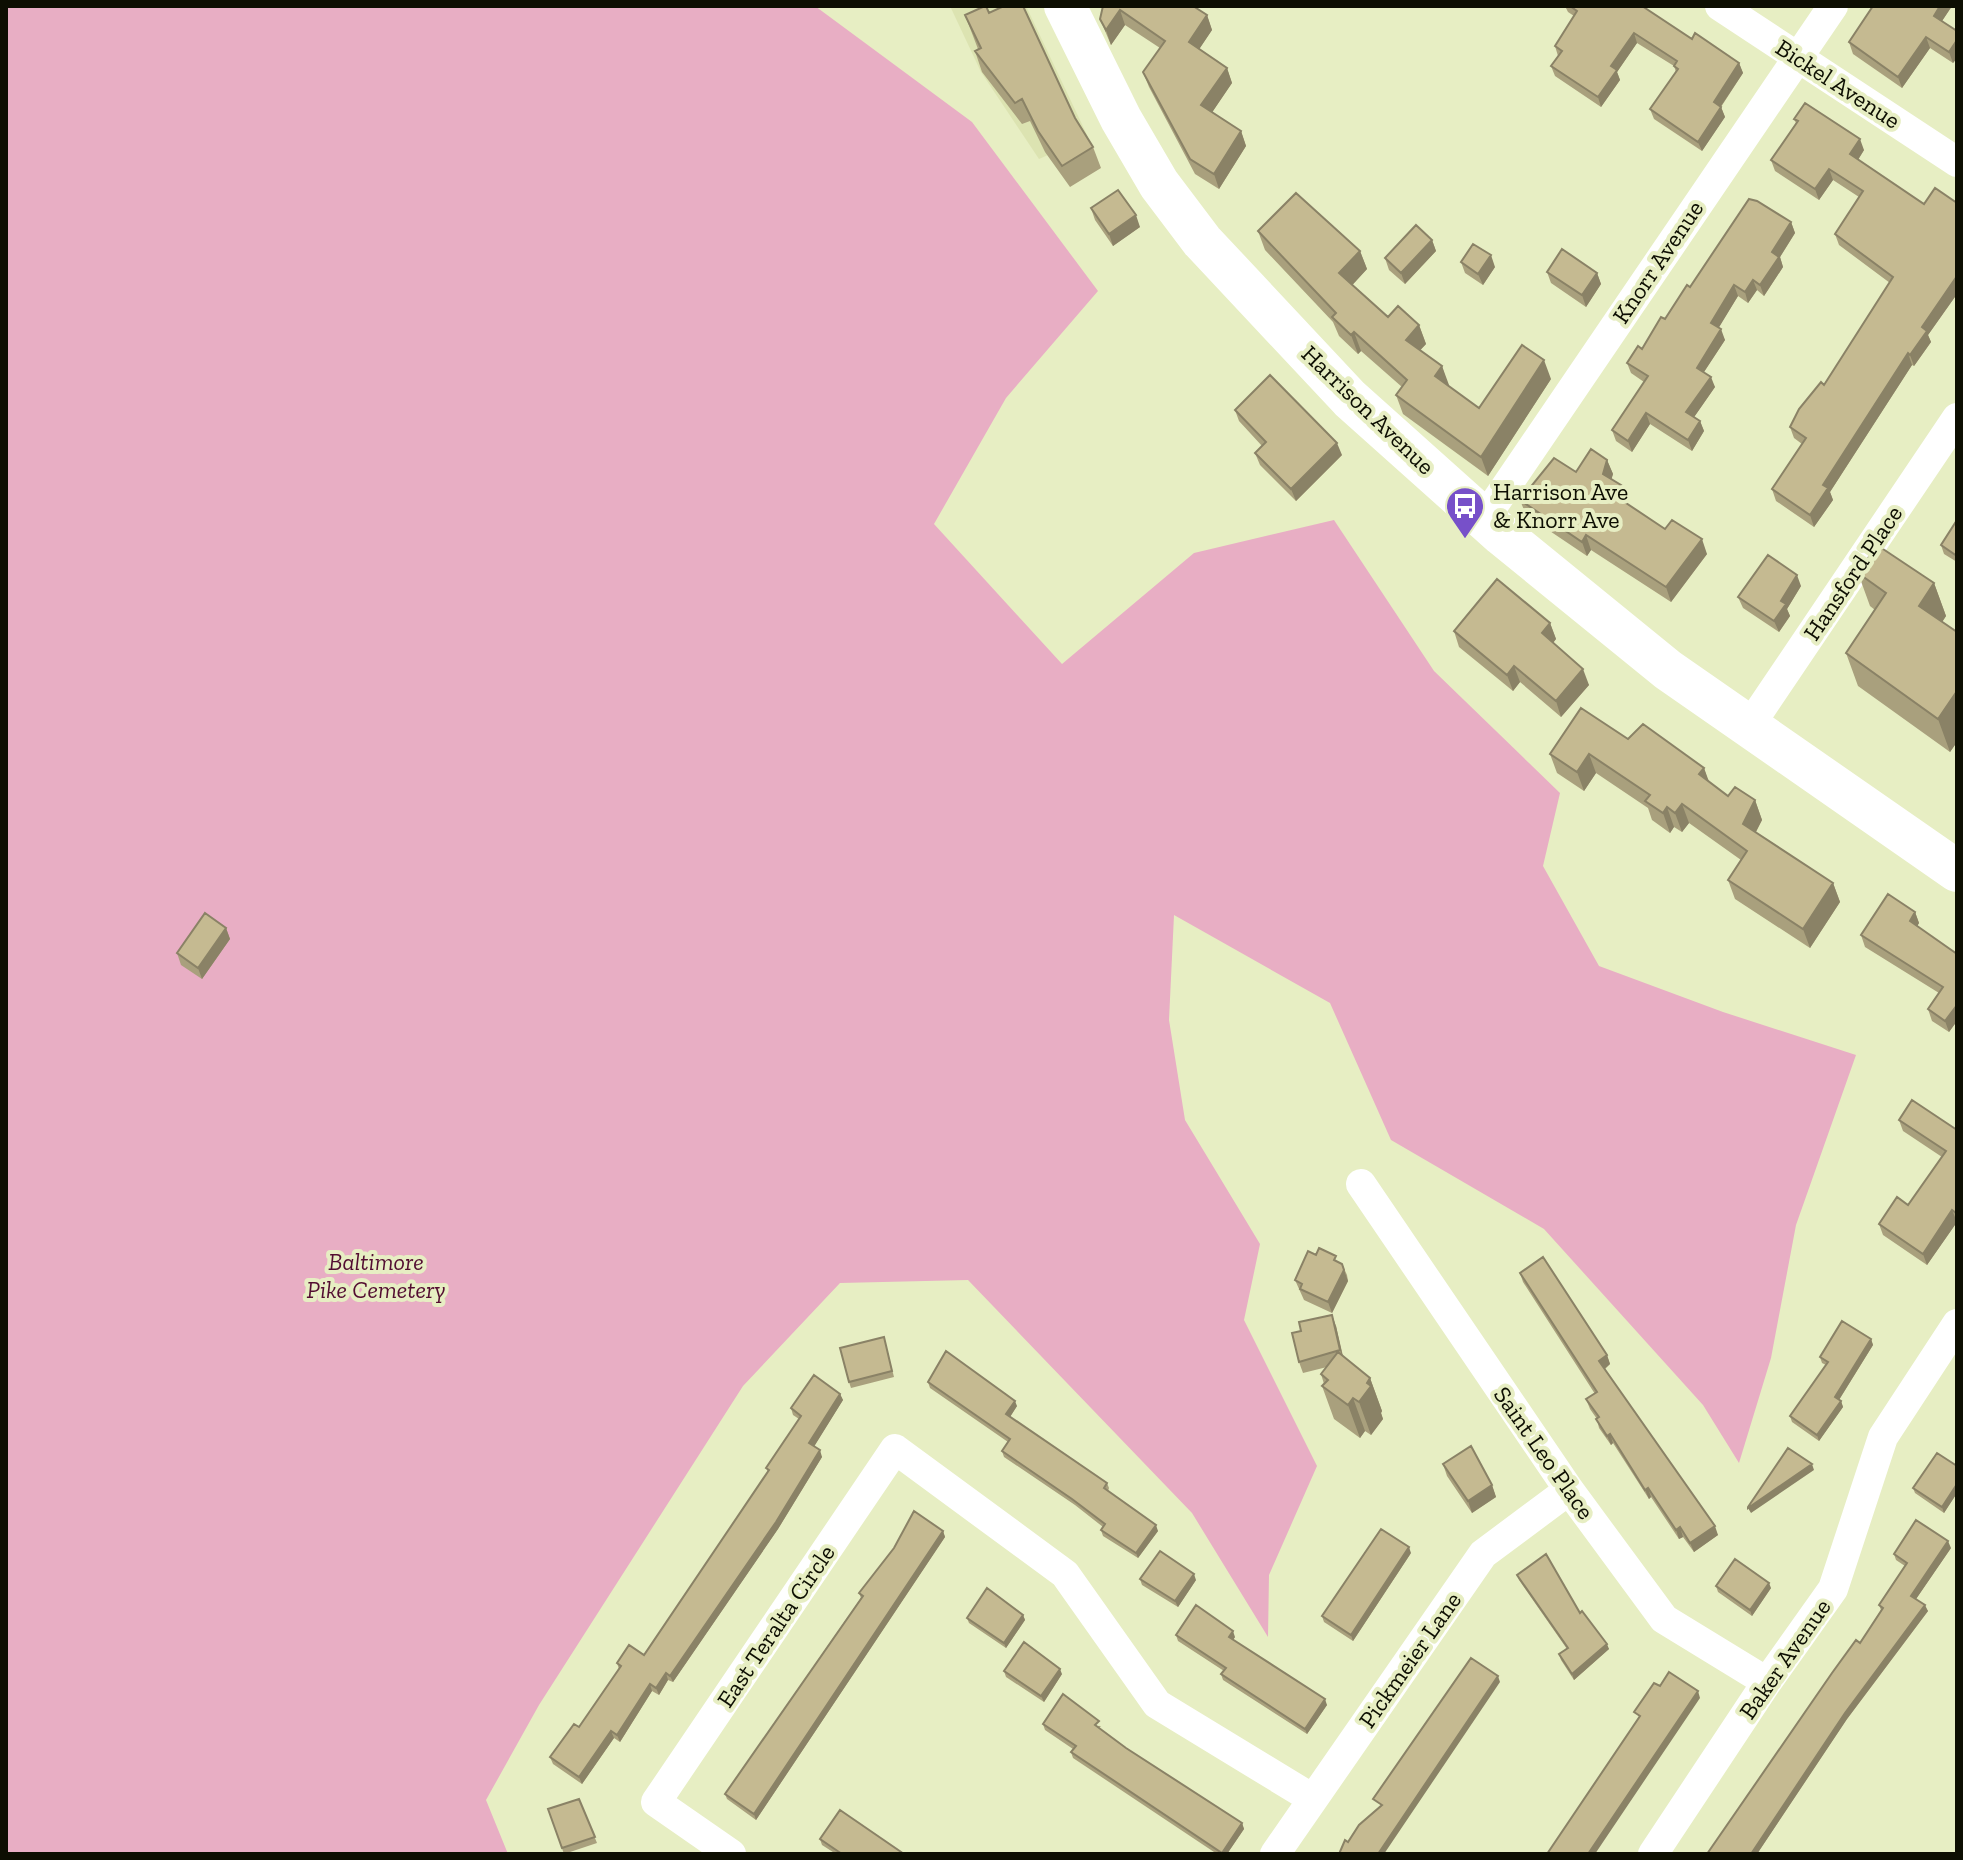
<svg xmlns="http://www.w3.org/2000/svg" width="1963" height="1860" viewBox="0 0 1963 1860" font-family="'Zilla Slab',serif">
  <rect width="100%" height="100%" fill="#e7eec3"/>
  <path fill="#dce3b1" d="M950,6H1026L1088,137L1039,159L981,72Z"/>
  <path fill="#e8aec4" d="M6,6H815L972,122L1098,291L1006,398L934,524L1062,664L1194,553L1334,520L1434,671L1560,793L1543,866L1599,966L1723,1012L1856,1055L1796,1225L1771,1358L1739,1463L1703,1405L1544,1229L1391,1140L1330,1003L1174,915L1169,1020L1185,1120L1260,1244L1244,1320L1317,1466L1269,1575L1268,1637L1192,1513L968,1280L840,1283L743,1386L539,1705L486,1800L508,1854H6Z"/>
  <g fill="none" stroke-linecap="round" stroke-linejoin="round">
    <path stroke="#fff" stroke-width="30" d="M1720,6L1957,162
      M1484,519L1833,6
      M1748,728L1957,418
      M1361,1184L1569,1490L1664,1619L1767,1682
      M731,1854L656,1802L895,1449L1065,1574L1157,1704L1313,1799
      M1275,1854L1483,1554L1569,1490
      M1653,1854L1767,1682L1833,1589L1883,1437L1957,1324"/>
    <path stroke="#fff" stroke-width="42" d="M1065,6L1121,119L1159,184L1202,241L1350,399L1502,535L1668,670L1957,871"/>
  </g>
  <path fill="#a9a07d" d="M1103,6L1207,15L1212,30L1199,49L1227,68L1232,83L1212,112L1241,131L1246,146L1219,189L1195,174L1149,87L1143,72L1160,48L1125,25L1111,45L1100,19Z
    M1565,6H1642L1692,39L1739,63L1743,73L1721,107L1725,117L1702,151L1654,119L1650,109L1676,72L1674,66L1637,43L1617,72L1620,80L1601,107L1555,76L1551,66L1558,56L1555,46L1574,16L1568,12Z
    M1873,6H1952L1942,21L1957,31V58L1953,63L1930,48L1902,88L1853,54L1849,42Z
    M989,13L1075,118L1093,147L1101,168L1070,187L1045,152L1030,121L1022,124L982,72L975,51L978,49L965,15Z
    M1794,119L1864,150L1858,160L1924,204L1957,203V294L1928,335L1931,342L1914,366L1912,365L1830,492L1833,500L1814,527L1776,501L1772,489L1802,444L1794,438L1790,427L1824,385L1890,283L1839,245L1835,234L1859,197L1833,180L1819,200L1775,171L1771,160L1796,123Z
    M1091,208L1140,227L1113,246L1095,220Z
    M1791,222L1795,233L1780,257L1783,267L1764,296L1757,290L1748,303L1738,296L1718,328L1725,340L1704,372L1715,387L1694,417L1700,421L1704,431L1692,451L1650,424L1632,452L1616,441L1612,430L1644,382L1631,373L1627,363L1642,349L1690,287Z
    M1258,231L1360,251L1367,269L1352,285L1388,317L1419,325L1426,344L1420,350L1442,366L1448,386L1479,408L1551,379L1488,476L1403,414L1396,395L1402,387L1361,351L1358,354L1339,336L1333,322L1265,250Z
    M1432,240L1436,251L1405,284L1389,270L1385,258Z
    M1461,262L1495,267L1483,285L1465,273Z
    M1547,272L1597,273L1601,284L1586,307L1551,283Z
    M1235,410L1342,455L1296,501L1260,465L1255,453L1262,446L1239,421Z
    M1607,460L1613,474L1611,479L1626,500L1625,502L1665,529L1707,554L1671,602L1591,550L1587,556L1526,515L1520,500L1576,472Z
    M1957,520V562L1944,554L1941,545Z
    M1858,573L1934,583L1946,616L1942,622L1957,632V742L1950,752L1858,686L1846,653L1875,610L1870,606Z
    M1801,586L1787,609L1790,616L1779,632L1743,608L1738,597Z
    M1550,623L1556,639L1553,643L1589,685L1561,717L1520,682L1513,691L1459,647L1454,631Z
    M1628,739L1704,768L1708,781L1728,796L1755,800L1762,820L1756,832L1833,883L1840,902L1810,948L1735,899L1728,880L1741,860L1689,823L1682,832L1674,827L1670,833L1652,820L1648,808L1596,773L1584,791L1557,773L1550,754Z
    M1915,912L1919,923L1917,926L1957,954V1021L1949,1032L1932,1021L1928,1009L1939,993L1865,947L1861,935Z
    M226,928L230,939L202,979L181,965L177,953Z
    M1899,1120L1957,1130V1222L1927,1265L1883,1235L1879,1224L1908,1205L1942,1157L1903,1131Z
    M1316,1255L1342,1264L1347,1275L1348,1281L1332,1313L1304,1300L1295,1280Z
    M1520,1273L1607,1355L1610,1364L1605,1369L1718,1535L1694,1552L1683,1537L1679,1539L1651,1497L1649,1499L1613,1443L1611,1445L1599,1428L1597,1419L1590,1409L1586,1399L1595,1394L1523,1282Z
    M1336,1326L1343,1356L1370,1378L1382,1411L1381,1413L1383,1419L1371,1435L1365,1431L1360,1438L1334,1419L1322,1386L1324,1384L1321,1374L1327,1367L1303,1373L1299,1362Z
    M884,1337L894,1377L851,1388L849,1382Z
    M1871,1339L1873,1345L1839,1400L1841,1401L1843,1407L1819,1441L1792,1422L1790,1416L1826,1365L1822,1363L1820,1357Z
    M928,1382L1017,1406L1010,1417L1107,1483L1109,1488L1108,1491L1158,1531L1138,1558L1103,1536L1101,1530L1103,1527L1075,1505L1004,1457L1002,1451L1008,1442L930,1388Z
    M840,1394L843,1400L814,1446L822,1457L778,1529L673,1682L668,1680L659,1695L652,1691L620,1742L614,1738L582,1784L553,1764L550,1757L579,1727L619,1669L617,1663L644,1655L768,1472L766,1468L799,1419L793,1415L791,1408Z
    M1443,1464L1492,1485L1496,1497L1472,1513L1447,1476Z
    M1957,1466V1493L1944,1513L1915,1493L1913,1488Z
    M943,1531L945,1537L756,1820L727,1799L725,1794L861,1598L859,1593Z
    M1951,1548L1916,1599L1928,1611L1847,1719L1757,1854H1707L1860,1643L1881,1610L1879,1605L1905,1566L1896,1560L1894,1554Z
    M1411,1553L1353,1641L1324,1622L1322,1616Z
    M1517,1575L1580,1613L1609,1649L1574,1680L1561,1660L1559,1654L1567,1649L1519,1580Z
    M1140,1579L1196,1580L1178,1607L1142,1585Z
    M1716,1586L1771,1588L1752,1616L1718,1592Z
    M1023,1615L1025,1620L1006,1648L969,1623L967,1618Z
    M1176,1635L1235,1637L1233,1640L1327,1705L1307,1734L1223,1680L1221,1674L1224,1671L1178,1641Z
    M1004,1671L1062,1674L1044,1702L1006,1677Z
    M1043,1724L1101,1726L1099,1728L1126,1748L1242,1823L1244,1829L1227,1854H1217L1073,1758L1071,1752L1073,1749L1045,1730Z
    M579,1799L597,1843L564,1854L548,1809Z
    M820,1839L904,1854H836L822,1845Z"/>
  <path fill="#8a8266" d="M1940,6H1952L1938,27L1934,16Z
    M1120,10L1125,25L1111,45L1106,30Z
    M1207,15L1212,30L1194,57L1189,42Z
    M1634,33L1637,43L1617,72L1620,80L1601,107L1598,97L1611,66Z
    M1926,37L1930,48L1902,88L1898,77Z
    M1957,40V58L1953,63L1949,52Z
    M1739,63L1743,73L1717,112L1714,102Z
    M1227,68L1232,83L1207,120L1201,105Z
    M1721,107L1725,117L1702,151L1698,142Z
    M1241,131L1246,146L1219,189L1214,174Z
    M1860,139L1864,150L1854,166L1850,154Z
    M1829,169L1833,180L1819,200L1815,189Z
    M1136,215L1140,227L1113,246L1109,234Z
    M1791,222L1795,233L1780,257L1783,267L1764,296L1760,285L1772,252Z
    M1432,240L1436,251L1405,284L1401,273Z
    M1360,251L1367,269L1346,292L1339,273Z
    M1491,255L1495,267L1483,285L1478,274Z
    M1597,273L1601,284L1586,307L1582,295Z
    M1957,276V294L1928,335L1931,342L1914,366L1910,355L1922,327Z
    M1753,280L1757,290L1748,303L1745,292Z
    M1734,285L1738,296L1715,334L1711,323Z
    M1419,325L1426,344L1412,359L1406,340Z
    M1721,329L1725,340L1700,378L1697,368Z
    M1354,332L1361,351L1358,354L1351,335Z
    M1908,353L1912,365L1830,492L1833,500L1814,527L1810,515L1823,485Z
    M1544,360L1551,379L1488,476L1481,457Z
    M1442,366L1449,385L1442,395L1435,376Z
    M1711,377L1715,387L1690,423L1686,412Z
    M1646,413L1650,424L1632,452L1628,441Z
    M1700,421L1704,431L1692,451L1688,440Z
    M1337,443L1342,455L1296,501L1291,489Z
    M1607,460L1613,474L1609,488L1603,474Z
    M1621,485L1626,500L1619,510L1614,495Z
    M1586,535L1591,550L1587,556L1582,542Z
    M1702,539L1707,554L1671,602L1666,587Z
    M1797,575L1801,586L1787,609L1790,616L1779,632L1774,621L1781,601Z
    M1934,583L1946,616L1931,639L1919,606Z
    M1550,623L1556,639L1548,649L1542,633Z
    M1514,666L1520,682L1513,691L1507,675Z
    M1583,669L1589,685L1561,717L1556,701Z
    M1957,691V742L1950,752L1938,719Z
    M1589,754L1596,773L1584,791L1577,772Z
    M1704,768L1711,787L1699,774Z
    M1755,800L1762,820L1750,843L1743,824Z
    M1682,804L1689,823L1682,832L1675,813Z
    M1667,807L1674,827L1670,833L1663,813Z
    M1833,883L1840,902L1810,948L1803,929Z
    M1915,912L1919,923L1914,932L1910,921Z
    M226,928L230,939L202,979L198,968Z
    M1957,1005V1021L1949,1032L1945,1021Z
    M1952,1210L1957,1222L1927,1265L1923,1254Z
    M1342,1264L1348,1281L1332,1313L1328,1302Z
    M1332,1315L1336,1326L1344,1362L1340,1350Z
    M1871,1339L1873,1345L1837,1403L1835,1397Z
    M1607,1355L1610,1364L1603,1370L1599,1361Z
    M1370,1378L1382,1411L1381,1413L1383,1419L1371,1435L1359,1402Z
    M840,1394L843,1400L812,1450L809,1443Z
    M1353,1398L1365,1431L1360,1438L1348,1405Z
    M1015,1401L1017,1406L1008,1420L1006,1414Z
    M1841,1401L1843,1407L1819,1441L1817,1435Z
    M1610,1434L1613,1443L1611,1445L1607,1436Z
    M820,1450L822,1457L778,1529L673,1682L670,1676Z
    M1812,1464L1814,1470L1751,1513L1748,1508Z
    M1957,1484V1493L1944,1513L1942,1507Z
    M1492,1485L1496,1497L1472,1513L1468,1501Z
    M1648,1488L1651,1497L1649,1499L1645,1490Z
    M1156,1525L1158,1531L1138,1558L1136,1553Z
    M1715,1526L1718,1535L1694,1552L1690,1543Z
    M1680,1527L1683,1537L1679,1539L1676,1530Z
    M943,1531L945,1537L756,1820L754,1814Z
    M1948,1541L1951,1548L1914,1602L1911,1596Z
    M1409,1547L1411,1553L1353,1641L1351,1635Z
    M1194,1574L1196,1580L1178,1607L1175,1601Z
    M1769,1583L1771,1588L1752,1616L1750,1610Z
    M1925,1605L1928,1611L1847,1719L1757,1854H1751L1845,1713Z
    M1023,1615L1025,1620L1006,1648L1004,1643Z
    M1233,1631L1235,1637L1231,1643L1229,1637Z
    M1607,1644L1609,1649L1574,1680L1572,1674Z
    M1060,1669L1062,1674L1044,1702L1041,1696Z
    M666,1673L668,1680L659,1695L656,1688Z
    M1498,1676L1500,1682L1384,1854H1378Z
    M650,1684L652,1691L620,1742L617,1735Z
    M1698,1691L1700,1698L1595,1854H1588Z
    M1325,1699L1327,1705L1307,1734L1305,1729Z
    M611,1731L614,1738L582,1784L579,1777Z
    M1242,1823L1244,1829L1227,1854H1222Z"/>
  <path fill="#c5ba91" stroke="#8a8266" stroke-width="2" d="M985,6H986L989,13L1004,6H1023L1075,118L1093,147L1062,166L1038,131L1022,99L1015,103L975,51L981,48L965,15Z
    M1103,6H1193L1207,15L1189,42L1227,68L1201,105L1241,131L1214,174L1190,159L1143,72L1165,41L1120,10L1106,30L1100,19Z
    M1570,6H1642L1692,39L1695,33L1739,63L1714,102L1721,107L1698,142L1650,109L1678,69L1674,66L1677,61L1634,33L1611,66L1617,70L1598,97L1551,66L1562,51L1555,46L1577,11Z
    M1873,6H1940L1934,16L1957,31V40L1949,52L1926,37L1898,77L1849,42Z
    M1805,103L1860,139L1850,154L1924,204L1935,188L1957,203V276L1922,327L1927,331L1910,355L1908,353L1823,485L1828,488L1810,515L1772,489L1806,438L1790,427L1799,409L1821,382L1824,385L1893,277L1835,234L1863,191L1829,169L1815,189L1771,160L1798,121L1794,119Z
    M1118,190L1136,215L1109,234L1091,208Z
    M1296,193L1360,251L1339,273L1388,317L1398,306L1419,325L1406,340L1442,366L1435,376L1479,408L1522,345L1544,360L1481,457L1396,395L1407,380L1354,332L1351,335L1332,317L1336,313L1258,231Z
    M1749,199L1757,201L1791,222L1772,252L1779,257L1760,285L1753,280L1745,292L1734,285L1711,323L1721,329L1697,368L1711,377L1686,412L1700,421L1688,440L1646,413L1628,441L1612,430L1648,376L1627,363L1638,346L1642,349L1661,317L1665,319L1687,285L1690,287Z
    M1416,225L1432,240L1401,273L1385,258Z
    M1473,244L1491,255L1478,274L1461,262Z
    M1562,249L1597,273L1582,295L1547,272Z
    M1270,375L1337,443L1291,489L1255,453L1266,442L1235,410Z
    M1591,449L1607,460L1603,474L1621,485L1614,495L1665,529L1672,520L1702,539L1666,587L1586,535L1582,542L1520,500L1554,458L1576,472Z
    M1957,520V556L1941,545Z
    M1877,545L1934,583L1919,606L1957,632V691L1938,719L1846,653L1886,593L1858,573Z
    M1768,555L1797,575L1781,601L1786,604L1774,621L1738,597Z
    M1497,579L1550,623L1542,633L1583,669L1556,701L1514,666L1507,675L1454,631Z
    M1581,708L1628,739L1643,724L1704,768L1699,774L1728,796L1735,787L1755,800L1743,824L1833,883L1803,929L1728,880L1747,851L1682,804L1675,813L1667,807L1663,813L1645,801L1650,795L1589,754L1577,772L1550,754Z
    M1888,894L1915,912L1910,921L1957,954V1005L1945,1021L1928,1009L1943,987L1861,935Z
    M205,913L226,928L198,968L177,953Z
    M1912,1100L1957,1130V1212L1956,1213L1952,1210L1923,1254L1879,1224L1897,1197L1908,1205L1946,1151L1899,1120Z
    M1319,1248L1336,1256L1334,1260L1342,1264L1344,1270L1328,1302L1300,1289L1302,1284L1295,1280L1308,1251L1316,1255Z
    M1543,1257L1607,1355L1599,1361L1715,1526L1690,1543L1680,1527L1676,1530L1648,1488L1645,1490L1610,1434L1607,1436L1596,1419L1599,1417L1586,1399L1597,1392L1520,1273Z
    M1332,1315L1340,1350L1299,1362L1292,1333L1301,1331L1299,1322Z
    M1842,1321L1871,1339L1835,1397L1841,1401L1817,1435L1790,1416L1828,1362L1820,1357Z
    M884,1337L892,1371L849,1382L840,1348Z
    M946,1351L1015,1401L1006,1414L1107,1483L1104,1488L1156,1525L1136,1553L1101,1530L1105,1524L1072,1499L1002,1451L1010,1439L928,1382Z
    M1338,1352L1370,1378L1367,1383L1371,1386L1359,1402L1353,1398L1348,1405L1322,1386L1328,1380L1321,1374Z
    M814,1375L840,1394L809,1443L820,1450L776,1522L670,1676L666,1673L656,1688L650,1684L617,1735L611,1731L579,1777L550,1757L574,1724L579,1727L621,1666L617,1663L629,1645L644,1655L769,1470L766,1468L801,1416L791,1408Z
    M1471,1446L1492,1485L1468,1501L1443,1464Z
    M1788,1448L1812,1464L1748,1508V1507Z
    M1937,1453L1957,1466V1484L1942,1507L1913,1488Z
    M914,1511L943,1531L754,1814L725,1794L863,1596L859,1593L894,1548Z
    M1916,1520L1948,1541L1911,1596L1925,1605L1845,1713L1751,1854H1707L1832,1673L1856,1640L1860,1643L1883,1608L1879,1605L1907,1563L1894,1554Z
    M1381,1529L1409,1547L1351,1635L1322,1616Z
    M1160,1551L1194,1574L1175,1601L1140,1579Z
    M1546,1554L1580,1613L1582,1611L1607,1644L1572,1674L1559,1654L1568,1648L1517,1575Z
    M1735,1559L1769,1583L1750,1610L1716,1586Z
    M987,1588L1023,1615L1004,1643L967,1618Z
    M1196,1605L1233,1631L1229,1637L1325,1699L1305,1729L1221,1674L1226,1668L1176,1635Z
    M1024,1642L1060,1669L1041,1696L1004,1671Z
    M1471,1658L1498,1676L1378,1854H1339L1345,1840L1348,1842L1359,1825L1382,1805L1373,1799Z
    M1669,1672L1698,1691L1588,1854H1547L1640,1716L1634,1712L1654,1683L1660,1686Z
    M1063,1694L1099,1721L1095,1725L1126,1748L1242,1823L1222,1853L1071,1752L1076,1746L1043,1724Z
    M579,1799L595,1837L562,1848L548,1809Z
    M840,1810L904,1854H842L820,1839Z"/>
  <defs>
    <g id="bus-pin" transform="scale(2)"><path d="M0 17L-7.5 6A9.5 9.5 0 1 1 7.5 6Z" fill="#7750c9" stroke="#e7eec3"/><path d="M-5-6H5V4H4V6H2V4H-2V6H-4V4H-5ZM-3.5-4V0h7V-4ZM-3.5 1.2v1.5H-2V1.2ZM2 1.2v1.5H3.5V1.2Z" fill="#fff"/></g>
  </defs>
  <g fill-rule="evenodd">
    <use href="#bus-pin" x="1465" y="506"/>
  </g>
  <g text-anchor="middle" stroke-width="8" stroke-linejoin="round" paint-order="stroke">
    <g font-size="24" fill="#0d0e02" stroke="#e7eec3">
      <text transform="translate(1838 84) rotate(33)" y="8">Bickel Avenue</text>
      <text transform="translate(1658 262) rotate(-56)" y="8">Knorr Avenue</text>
      <text transform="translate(1368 410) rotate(44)" y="8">Harrison Avenue</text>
      <text transform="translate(1853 573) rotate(-56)" y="8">Hansford Place</text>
      <text transform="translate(1544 1453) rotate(55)" y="8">Saint Leo Place</text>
      <text transform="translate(776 1626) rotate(-56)" y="8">East Teralta Circle</text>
      <text transform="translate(1785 1659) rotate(-55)" y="8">Baker Avenue</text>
      <text transform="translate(1410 1660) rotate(-55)" y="8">Pickmeier Lane</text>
    </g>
    <g font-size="24" fill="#0d0e02" stroke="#e7eec3" text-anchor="start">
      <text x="1493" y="500">Harrison Ave<tspan x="1493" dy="28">&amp; Knorr Ave</tspan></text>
    </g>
    <g font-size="24" font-style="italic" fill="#530d31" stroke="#e7eec3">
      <text x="376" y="1270">Baltimore<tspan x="376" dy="28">Pike Cemetery</tspan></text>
    </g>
  </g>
  <rect width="1963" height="1860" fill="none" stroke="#0d0e02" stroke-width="16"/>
</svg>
